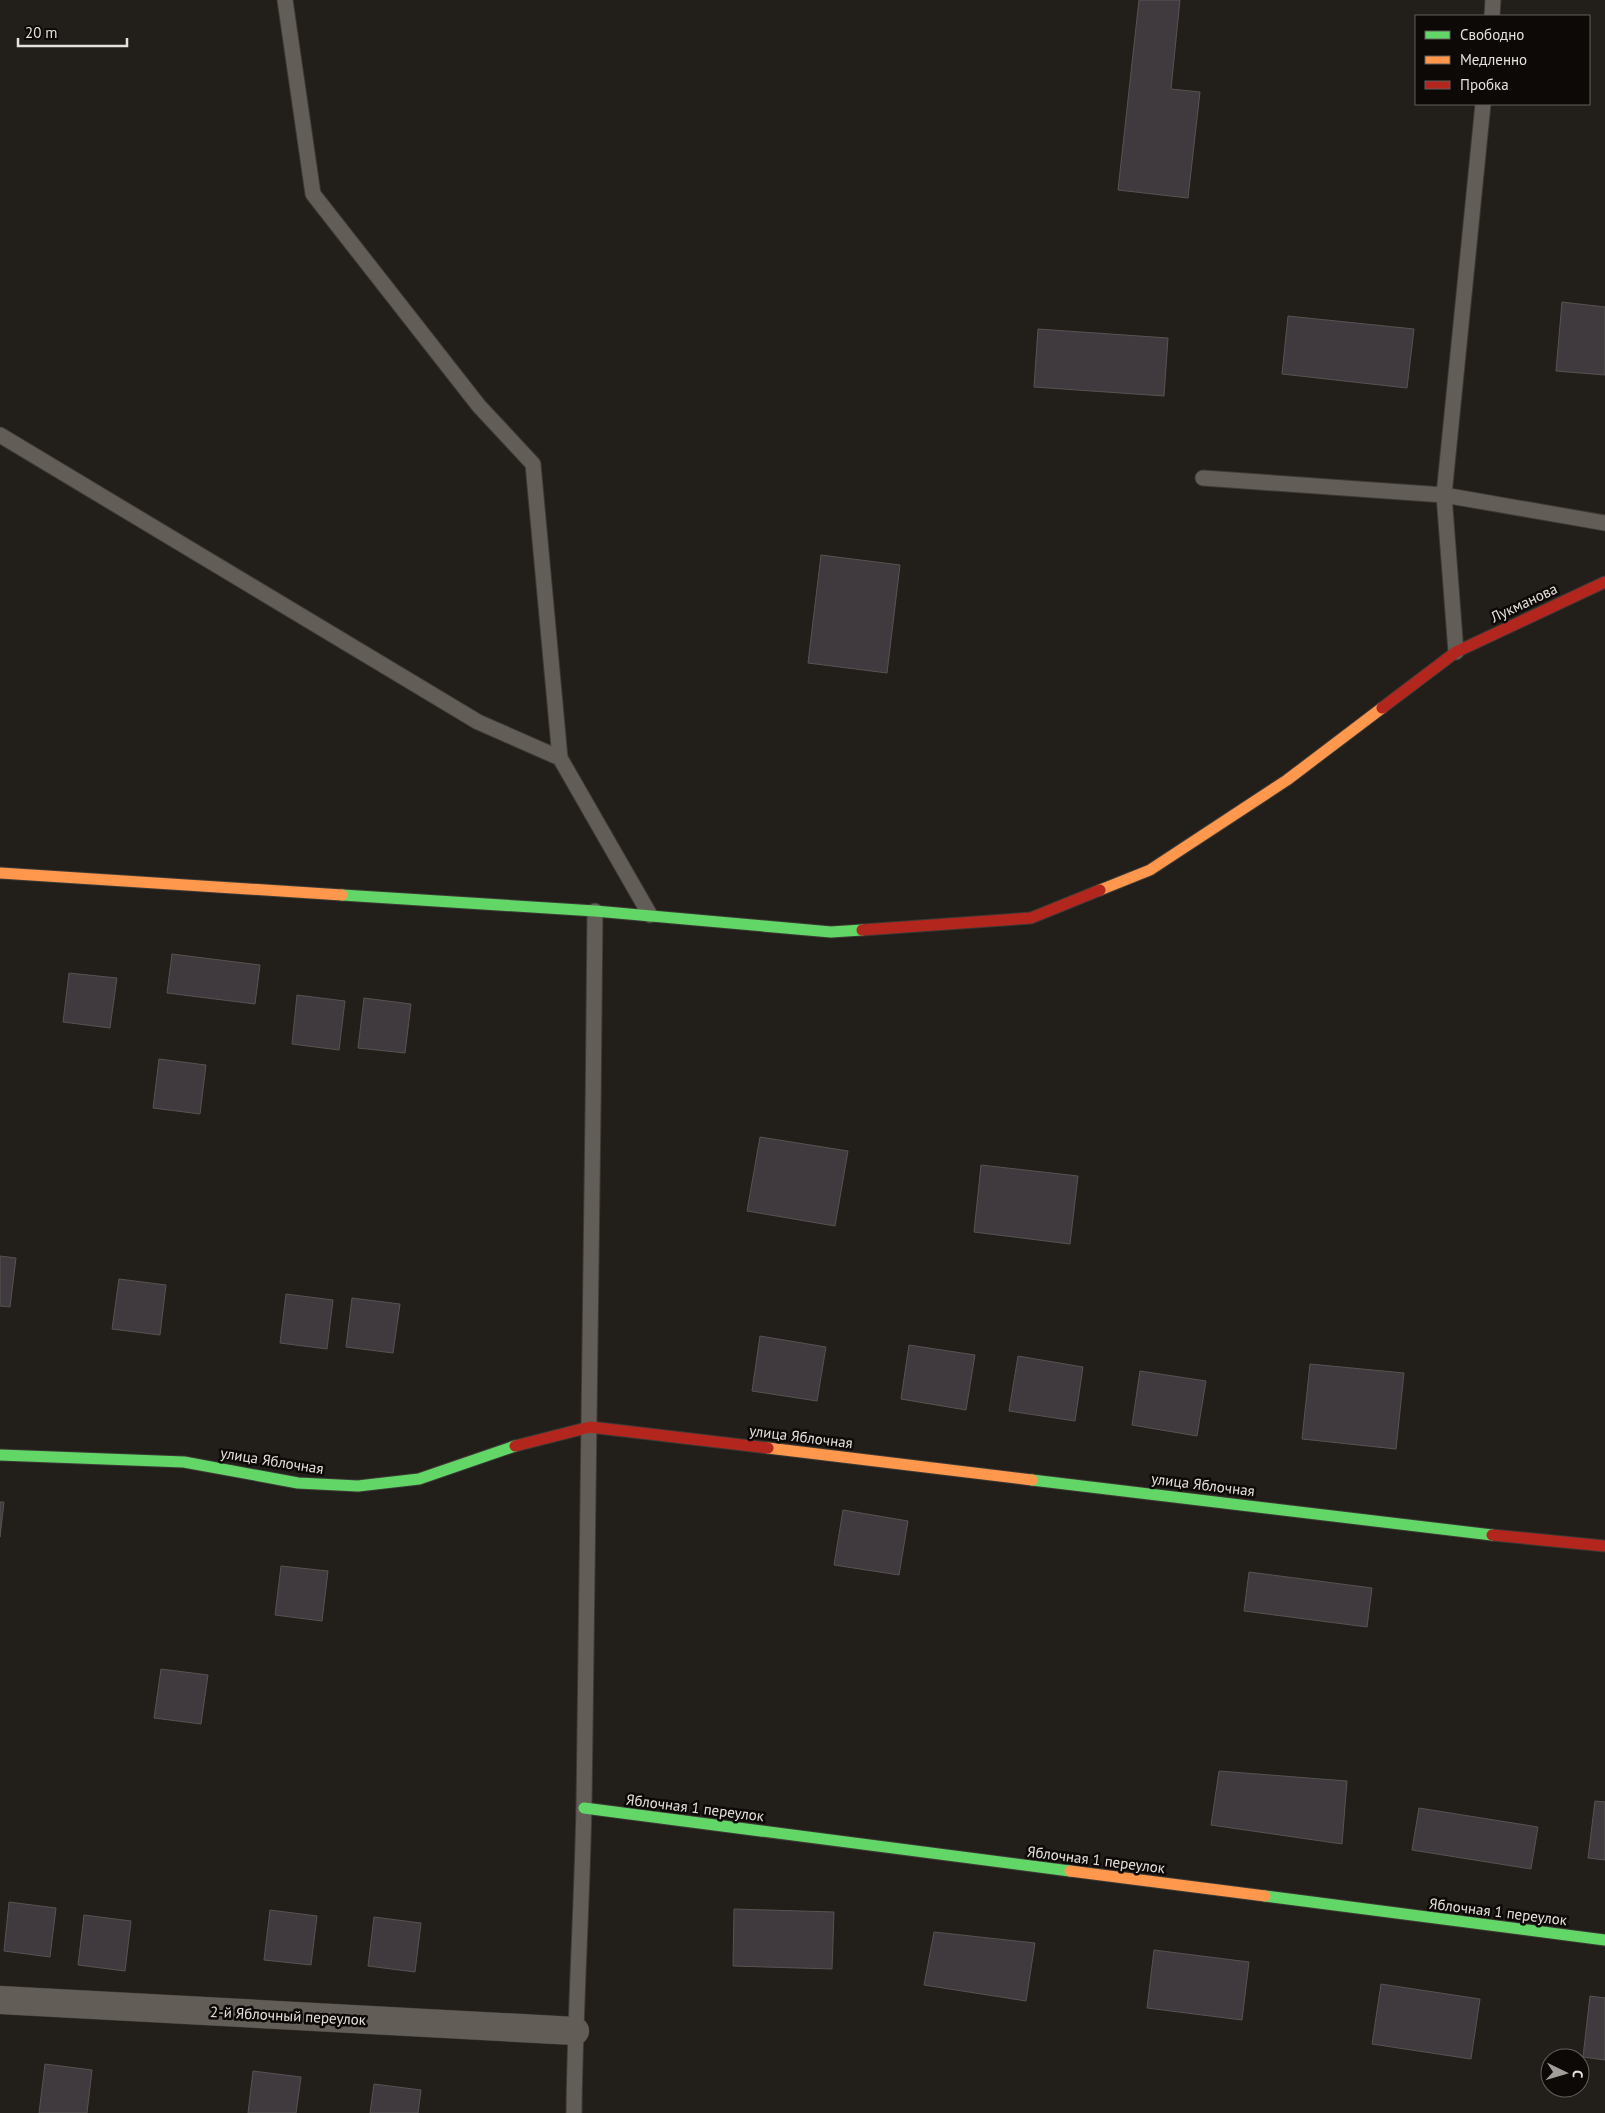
<svg xmlns="http://www.w3.org/2000/svg" width="1605" height="2113" viewBox="0 0 1605 2113" font-family="'PT Sans',sans-serif">
  <rect width="100%" height="100%" fill="#221f1a"/>
  <path fill="#403a3e" stroke="#565353" d="M1139,0H1180L1171,89L1200,92L1188,198L1118,190Z
    M1562,302L1605,307V375L1556,371Z
    M1288,316L1414,329L1407,388L1282,374Z
    M1038,329L1168,338L1164,396L1034,387Z
    M821,555L900,565L887,673L808,663Z
    M172,954L260,965L255,1004L167,993Z
    M69,973L117,978L110,1028L63,1022Z
    M297,995L345,1001L339,1050L292,1044Z
    M364,998L411,1004L405,1053L358,1048Z
    M159,1059L206,1065L200,1114L153,1108Z
    M760,1137L848,1151L835,1226L747,1211Z
    M981,1165L1078,1176L1070,1244L974,1232Z
    M0,1256L16,1258L10,1307L0,1306Z
    M119,1279L166,1285L160,1335L112,1329Z
    M286,1294L333,1300L327,1349L280,1343Z
    M352,1298L400,1304L393,1353L346,1347Z
    M760,1336L826,1347L817,1401L752,1391Z
    M909,1345L975,1355L966,1410L901,1399Z
    M1018,1356L1083,1367L1075,1421L1009,1411Z
    M1310,1364L1404,1373L1396,1449L1302,1439Z
    M1140,1371L1206,1381L1197,1436L1132,1425Z
    M0,1502H4L0,1537Z
    M843,1510L908,1521L899,1575L834,1565Z
    M281,1566L328,1571L322,1621L275,1615Z
    M1249,1572L1372,1588L1367,1627L1244,1611Z
    M161,1669L208,1675L201,1724L154,1718Z
    M1219,1771L1347,1781L1342,1844L1211,1825Z
    M1595,1801L1605,1802V1860L1588,1858Z
    M1419,1808L1538,1827L1531,1869L1412,1850Z
    M9,1902L56,1908L50,1957L4,1951Z
    M734,1909L834,1912L832,1969L733,1966Z
    M270,1910L317,1916L311,1965L264,1960Z
    M84,1915L131,1921L125,1971L78,1965Z
    M374,1917L421,1923L415,1972L368,1966Z
    M934,1932L1035,1943L1026,2001L924,1985Z
    M1154,1950L1249,1962L1242,2020L1147,2008Z
    M1381,1984L1480,1999L1471,2059L1372,2044Z
    M1590,1996L1605,1998V2060L1583,2057Z
    M45,2064L92,2070L87,2113H39Z
    M253,2071L301,2077L296,2113H248Z
    M374,2084L421,2090L418,2113H370Z"/>
  <g fill="none" stroke-linecap="round" stroke-linejoin="round">
    <g stroke="#3d3a36" stroke-width="17">
      <path id="lane" d="M285,0L313,194L479,406L533,464L560,758
        M1492,16L1493,0
        M0,435L478,722L560,758L650,915
        M1203,478L1444,495L1605,523
        M1456,652L1444,495L1483,104
        M574,2113C575,2010 582,1908 584,1805C590,1507 592,1209 595,911"/>
    </g>
    <g stroke="#3d3a36" stroke-width="29">
      <path id="street" d="M0,2000L575,2031"/>
    </g>
    <g stroke="#3d3a36" stroke-width="13">
      <path id="fast" d="M342,895L595,911L831,932L862,930
        M0,1455L184,1462L298,1483L358,1486L419,1479L515,1446
        M1032,1480L1492,1535
        M584,1808L1070,1871
        M1265,1896L1605,1940"/>
    </g>
    <g stroke="#3d3a36" stroke-width="13">
      <path id="slow" d="M0,873L342,895
        M1100,890L1150,870L1287,780L1382,708
        M768,1448L1032,1480
        M1070,1871L1265,1896"/>
    </g>
    <g stroke="#3d3a36" stroke-width="13">
      <path id="jam" d="M1382,708L1456,652L1605,582
        M862,930L1031,918L1100,890
        M515,1446L590,1427L768,1448
        M1492,1535L1605,1546"/>
    </g>
    <use href="#lane" stroke="#625e57" stroke-width="15"/>
    <use href="#street" stroke="#625e57" stroke-width="28"/>
    <use href="#fast" stroke="#63d668" stroke-width="11"/>
    <use href="#slow" stroke="#ff974d" stroke-width="11"/>
    <use href="#jam" stroke="#b3261e" stroke-width="11"/>
  </g>
  <g text-anchor="middle" stroke-width="5" stroke-linejoin="round" paint-order="stroke">
    <g font-size="15" fill="#e6e1dc" stroke="#0c0907">
      <text transform="translate(1524 603) rotate(-25)" y="5">Лукманова</text>
      <text transform="translate(801 1437) rotate(7)" y="5">улица Яблочная</text>
      <text transform="translate(272 1461) rotate(9)" y="5">улица Яблочная</text>
      <text transform="translate(1203 1485) rotate(7)" y="5">улица Яблочная</text>
      <text transform="translate(695 1808) rotate(7)" y="5">Яблочная 1 переулок</text>
      <text transform="translate(1096 1860) rotate(7)" y="5">Яблочная 1 переулок</text>
      <text transform="translate(1498 1912) rotate(7)" y="5">Яблочная 1 переулок</text>
      <text transform="translate(288 2016) rotate(3)" y="5">2-й Яблочный переулок</text>
    </g>
  </g>
  <rect x="1415" y="15" width="175" height="90" fill="#0c0907" stroke="#635f5c"/>
  <rect x="1425" y="31" width="25" height="8" fill="#63d668" stroke="#635f5c"/>
  <text x="1460" y="40" font-size="15" fill="#e6e1dc">Свободно</text>
  <rect x="1425" y="56" width="25" height="8" fill="#ff974d" stroke="#635f5c"/>
  <text x="1460" y="65" font-size="15" fill="#e6e1dc">Медленно</text>
  <rect x="1425" y="81" width="25" height="8" fill="#b3261e" stroke="#635f5c"/>
  <text x="1460" y="90" font-size="15" fill="#e6e1dc">Пробка</text>
  <g transform="translate(1565 2073) rotate(95)"><circle r="24" fill="#0c0907" stroke="#635f5c"/>
  <path d="M0-4L9 19L0 12L-9 19Z" fill="#a19d98"/>
  <text y="-8" font-size="14" font-weight="bold" text-anchor="middle" fill="#e6e1dc">С</text>
  </g>
  <path d="M18 38v8h109v-8" fill="none" stroke="#e6e1dc" stroke-width="2.5"/>
  <text x="25" y="38" font-size="15" fill="#e6e1dc" stroke="#0c0907" stroke-width="4" paint-order="stroke">20 m</text>
</svg>
